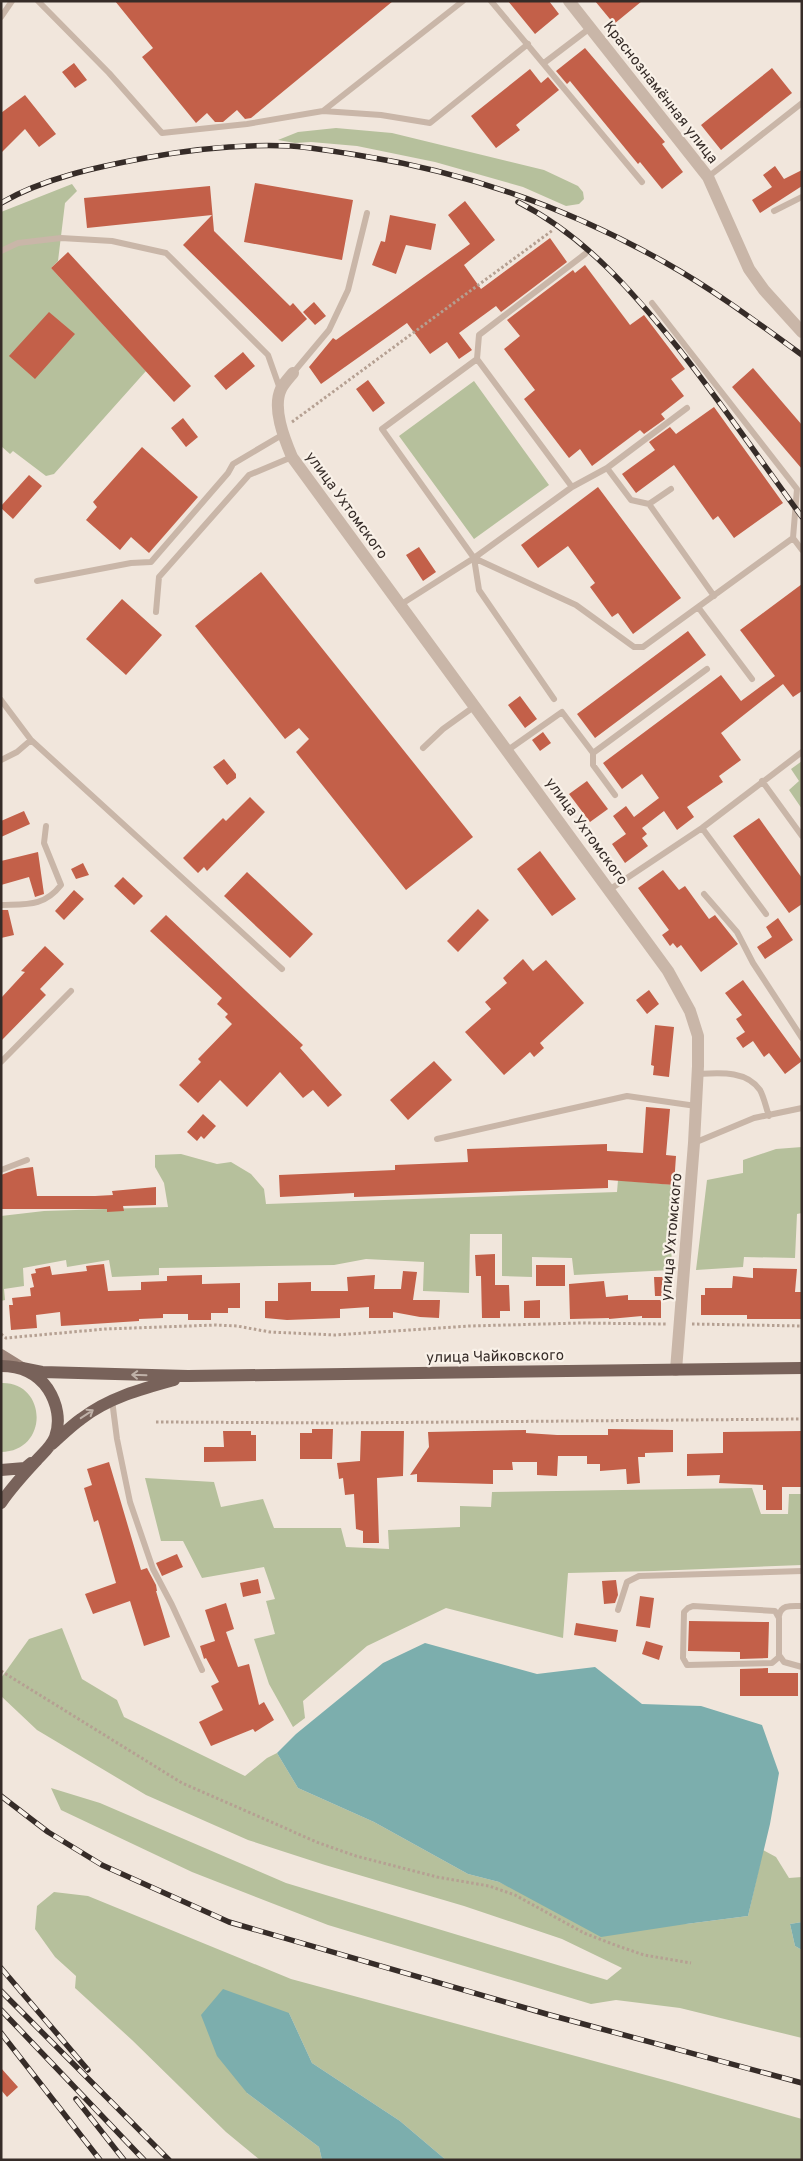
<svg xmlns="http://www.w3.org/2000/svg" width="803" height="2161" viewBox="0 0 803 2161" font-family="Overpass,sans-serif">
  <rect width="100%" height="100%" fill="#f1e6dc"/>
  <path fill="#b6c09c" d="M336,128L392,133L544,170L578,186L583,192L584,199L579,204L566,206L523,187L435,162L357,146L311,142L295,143L278,140L298,132Z
    M72,184L77,191L65,203L58,261L51,268L146,371L54,474L46,476L13,451L10,454L1,446V212Z
    M474,381L549,485L474,539L399,436Z
    M802,761V809L789,790L799,781L791,769Z
    M802,1147V1213L797,1214L795,1258L744,1257L743,1267L696,1270L707,1180L743,1173V1160L776,1149Z
    M181,1154L217,1164L231,1162L251,1174L264,1189L266,1204L617,1192L618,1180L674,1185L671,1270L574,1275L572,1258L532,1257V1277L502,1276V1234H470L469,1293L423,1291L424,1262L366,1259L334,1265L159,1268V1275L112,1277L109,1260L67,1267L66,1260L23,1268L24,1286L4,1289L5,1300L1,1301V1216L44,1211L168,1207L164,1183L155,1167V1155Z
    M1,1383C47,1381 50,1451 1,1452Z
    M145,1478L214,1482L221,1507L263,1499L274,1528H341L346,1547L389,1549L388,1530L460,1527V1506L491,1507L492,1492L752,1488L761,1514H788L789,1494H802V1565L654,1571L568,1573L563,1638L446,1608L367,1646L303,1701L305,1718L293,1727L269,1684L254,1639L275,1634L266,1601L275,1599L264,1567L202,1578L183,1541H161Z
    M62,1628L82,1679L117,1700L124,1717L245,1776L267,1758L277,1753L298,1788L374,1822L468,1874L499,1882L531,1897L686,1924L748,1916L763,1850L776,1857L789,1878L802,1877V1922L790,1924L795,1946L802,1950V2038L680,2008L616,2000L591,2004L328,1925L192,1872L61,1810L51,1788L100,1803L286,1883L607,1980L622,1968L562,1939L464,1906L325,1865L248,1840L146,1795L37,1730L1,1696V1678L29,1639Z
    M54,1892L88,1896L291,1979L668,2081L802,2119V2160H446L400,2121L312,2063L289,2013L247,2093L319,2147L322,2160H260L226,2132L132,2040L75,1988L76,1976L55,1957L35,1929L37,1906Z"/>
  <path fill="#7caead" d="M425,1643L537,1674L595,1667L642,1704L701,1706L762,1725L779,1773L770,1824L748,1916L686,1924L601,1937L499,1882L468,1874L374,1822L298,1788L277,1753L296,1734L383,1663Z
    M802,1922V1950L795,1946L790,1924Z
    M223,1989L289,2013L312,2063L400,2121L446,2160H322L319,2147L247,2093L217,2056L201,2015Z"/>
  <path fill="#c36049" d="M115,1H393L251,118L245,119L237,110L223,122H215L207,113L196,123L142,57L153,48Z
    M508,1H549L559,14L535,34Z
    M595,1H642L614,24Z
    M585,48L665,142L662,144L683,172L662,189L640,162L638,164L570,81L567,84L556,71Z
    M74,63L87,80L75,88L62,72Z
    M772,68L792,93L721,150L701,125Z
    M530,69L541,83L548,77L559,90L516,125L520,130L496,148L471,116Z
    M25,95L56,134L39,147L25,129L1,153V113Z
    M775,166L784,179L802,170V186L760,213L752,200L772,187L763,175Z
    M255,183L353,200L342,260L244,242Z
    M210,186L214,231L290,306L293,303L307,319L282,342L183,245L212,215L87,228L84,198Z
    M465,201L495,240L464,265L481,289L550,238L567,262L501,312L496,306L459,333L472,350L459,359L447,342L430,354L407,323L321,384L309,367L333,338L336,340L470,244L448,215Z
    M390,215L436,224L431,250L406,245L396,274L372,265L381,241L385,242Z
    M68,252L191,386L174,402L51,268Z
    M585,265L630,325L644,315L685,369L671,379L684,396L661,414L665,419L644,434L640,430L592,466L580,449L569,458L524,399L535,390L504,349L520,336L507,320L573,270L575,273Z
    M314,302L326,316L315,325L303,312Z
    M49,312L75,334L35,379L9,356Z
    M243,352L255,366L226,390L214,376Z
    M753,368L802,425V469L732,387Z
    M368,380L385,403L373,412L356,389Z
    M714,407L783,503L734,538L718,516L713,520L674,465L636,493L622,474L655,450L649,442L670,427L676,434Z
    M183,418L198,437L186,447L171,428Z
    M142,447L198,497L149,553L131,537L120,550L86,520L97,507L93,502Z
    M29,475L42,486L13,519L1,508V506Z
    M598,487L681,598L633,634L618,613L612,617L590,587L595,583L568,546L538,568L521,545Z
    M419,547L436,572L423,581L406,555Z
    M261,572L473,837L406,890L296,752L309,739L299,728L285,739L195,626Z
    M802,584V691L793,697L783,684L721,733L741,760L719,776L723,782L687,807L694,817L677,830L664,811L642,828L647,834L642,838L648,846L625,863L612,844L626,834L613,816L626,806L634,817L659,798L642,774L622,789L603,763L721,675L741,701L775,676L740,630Z
    M122,599L162,635L126,675L86,639Z
    M688,631L706,655L595,738L577,714Z
    M520,696L537,719L525,728L508,705Z
    M543,732L551,743L540,751L532,740Z
    M224,759L236,774V778L227,785L213,767Z
    M587,781L608,809L590,822L569,794Z
    M250,797L265,812L207,871L204,867L198,873L183,858L223,818L226,821Z
    M24,811L30,824L1,837V821Z
    M759,818L802,878V904L789,913L733,836Z
    M540,851L576,899L552,916L517,869Z
    M38,852L44,894L35,897L29,877L1,885V861Z
    M83,863L89,875L76,879L71,869Z
    M663,870L679,890L685,886L709,919L715,915L738,944L701,972L681,945L677,948L673,943L670,946L662,935L669,930L638,888Z
    M247,872L313,934L290,958L224,896Z
    M123,877L143,896L134,905L114,886Z
    M74,890L84,899L64,920L55,911Z
    M478,909L489,920L458,952L447,941Z
    M1,910H8L14,935L1,938Z
    M166,915L303,1045L300,1048L342,1095L328,1107L313,1090L303,1098L280,1072L247,1107L220,1080L198,1103L179,1085L201,1062L198,1059L232,1024L225,1017L228,1014L217,1004L222,998L150,931Z
    M778,918L793,940L765,959L757,947L772,937L766,927Z
    M45,946L64,964L40,989L46,995L1,1041V998L25,972L21,971Z
    M523,959L533,971L546,960L584,1003L540,1043L544,1048L534,1057L530,1052L504,1075L465,1032L491,1009L485,1002L507,983L503,978Z
    M743,980L802,1061L785,1074L769,1053L764,1057L753,1041L743,1048L736,1038L745,1032L736,1019L742,1015L725,993Z
    M649,990L659,1004L647,1014L636,1000Z
    M655,1025L674,1027L669,1077L653,1075L654,1066L651,1065Z
    M434,1061L452,1080L408,1120L390,1100Z
    M646,1107L670,1109L666,1155L676,1156L674,1185L608,1180V1188L354,1197V1193L280,1197L279,1175L395,1170V1165L468,1162L467,1149L607,1144V1151L643,1153Z
    M203,1114L216,1126L204,1139L201,1136L197,1141L187,1132Z
    M33,1167L37,1196H95L113,1195L112,1191L156,1187V1205L123,1206L124,1211L107,1212V1209H1V1175L17,1169Z
    M495,1254V1285H509L510,1311H500V1318H482L481,1276H476L475,1255Z
    M104,1264L108,1291L141,1290V1282L167,1281V1276L202,1275V1284L240,1283V1308H228V1313H211V1320H188V1314H163V1318L139,1319V1321L61,1326L60,1312L36,1315L37,1328L11,1330L9,1305H13L12,1298L31,1296L30,1288L34,1287L31,1274L36,1273L35,1269L50,1266L52,1275L87,1271L86,1266Z
    M536,1265H565V1286H536Z
    M753,1268L797,1269L795,1292H802V1319H747V1315H701V1295H705V1288H732L733,1276L753,1278Z
    M403,1271L417,1272L413,1300H440L439,1318L420,1317L393,1312V1318H369V1307L340,1309V1318L287,1320L265,1318V1301H278V1283L311,1282V1291H348L347,1277L375,1275L374,1289H401Z
    M654,1277H670V1296H655Z
    M604,1281L606,1297L628,1295V1300H661V1318H642V1316L609,1319V1318L570,1319L569,1284Z
    M540,1300V1318H524V1301Z
    M312,1429H333L332,1459H300V1433H312Z
    M608,1429L673,1430V1452L645,1453V1457H638L640,1483L627,1484L626,1469L600,1471V1464H587V1456H558L557,1476L537,1475V1462H512L513,1470H493V1484L417,1482V1474L410,1475L429,1447L428,1432L526,1430V1433L557,1435H608Z
    M223,1431H251V1435H256V1461L204,1462V1447H224Z
    M361,1431H404L403,1476L377,1478L379,1543H363V1531L356,1529L354,1494L345,1495L343,1478L339,1479L337,1463L360,1461Z
    M802,1431V1487H782V1510H766V1490H763V1485L719,1483L720,1475L687,1476V1454L723,1453V1432Z
    M109,1462L141,1570L147,1568L156,1585L157,1591H156L170,1637L144,1646L130,1601L93,1614L85,1594L116,1583L98,1520L94,1522L84,1488L92,1485L87,1469Z
    M177,1554L183,1567L162,1576L156,1563Z
    M258,1579L261,1593L243,1597L240,1583Z
    M616,1580L618,1595L615,1603L604,1604L602,1581Z
    M640,1596L654,1598L650,1628L636,1626Z
    M226,1603L234,1629L226,1632L238,1667L249,1664L259,1705L264,1702L274,1720L255,1732L253,1729L211,1746L199,1722L223,1710L211,1686L219,1682L206,1658L204,1659L200,1646L215,1641L205,1610Z
    M689,1621L769,1622L768,1658L740,1659V1652L688,1651Z
    M576,1623L618,1630L616,1642L574,1635Z
    M646,1641L663,1646L659,1660L642,1654Z
    M768,1668V1673H798V1696H740V1669Z
    M1,2068L18,2087L7,2097L1,2090Z"/>
  <g fill="none" stroke-linecap="round" stroke-linejoin="round">
    <path stroke="#b5a092" stroke-width="3" stroke-dasharray="2.5 2.5" stroke-linecap="butt" d="M292,422L553,230
      M692,1324L802,1326
      M1,1334L6,1338L105,1329L216,1325L237,1326L270,1332L335,1335L470,1326L581,1323L666,1324
      M156,1422L339,1423L802,1419
      M1,1671L182,1783L319,1843L356,1856L437,1877L489,1886L515,1895L584,1933L615,1945L644,1955L691,1963"/>
    <path stroke="#c9b6a8" stroke-width="6" d="M38,1L109,73L162,133L247,124L323,111L463,1
      M491,1L642,182
      M1,17L12,1
      M544,63L590,28
      M323,111L381,115L430,123L528,44
      M708,177L802,103
      M774,211L802,197
      M1,251L18,243L61,238L112,241L166,253L268,355L280,389
      M652,303L797,489L793,538L802,550
      M477,359L382,429L474,558L576,605L634,647H643L793,538
      M293,373L329,330L348,290L367,213
      M607,468L687,408
      M572,487L607,468L631,500L649,504
      M671,489L649,504L714,596
      M474,558L479,590L554,699
      M37,581L131,563L151,562L228,473L233,464L282,435
      M400,605L474,558L572,487L477,359L479,335L585,254
      M698,607L752,679
      M156,612L159,577L249,475L292,457
      M1,700L31,740L282,969
      M423,748L443,729L475,706
      M508,750L562,712L593,753L707,669
      M593,753V765L615,795
      M1,760L17,752L31,740
      M762,781L802,836
      M702,828L766,914
      M609,890L702,828L802,752
      M704,894L737,932L753,963L802,1038
      M1,905C26,904 44,907 61,885L44,843L46,826
      M1,1062L71,991
      M698,1074C719,1073 746,1070 760,1090C764,1097 766,1108 769,1116
      M437,1139L627,1096L696,1106
      M694,1143L754,1118L802,1108
      M1,1170L27,1160
      M112,1400L117,1439L130,1502L153,1569L172,1605L202,1670
      M693,1606L775,1611L779,1618V1657L772,1663L687,1665L683,1658L684,1612L688,1608Z
      M618,1610L627,1582L639,1576L802,1571
      M779,1616C781,1604 792,1606 802,1606
      M779,1655L784,1662L802,1667"/>
    <path stroke="#c9b6a8" stroke-width="12" d="M569,1L708,177L749,269L764,290L802,332
      M293,373C289,378 284,383 281,389C272,408 284,438 292,457L668,971L690,1011L698,1036V1066L694,1143L676,1370"/>
    <path stroke="#9d857a" stroke-width="12" d="M1,1355L22,1368"/>
    <path stroke="#78625a" stroke-width="12" d="M1,1366C20,1366 37,1373 48,1389C57,1403 61,1421 55,1437C51,1447 42,1454 36,1461C23,1475 11,1488 1,1503
      M22,1368L42,1372L188,1376L802,1368
      M52,1444C61,1436 71,1426 81,1419C108,1398 141,1389 174,1380
      M1,1470L25,1468L31,1463"/>
    <g stroke="#362c28" stroke-width="5.5">
      <path id="rail" d="M518,202C585,236 633,292 679,349C722,404 761,461 802,517
        M1,203C44,178 97,167 145,158C192,149 242,144 291,146C315,148 339,152 363,156C470,173 572,210 666,263C714,290 758,323 802,355
        M1,1796L48,1832L102,1865L229,1922L550,2015L802,2083
        M1,1968L88,2070
        M1,1991L169,2160
        M1,2010L144,2160
        M1,2033L100,2160
        M76,2099L124,2160"/>
    </g>
    <use href="#rail" stroke="#f9f1e8" stroke-width="4" stroke-dasharray="11" stroke-linecap="butt"/>
  </g>
  <defs><path id="oneway-shaft" d="M-6 0H5M1.5-3L5.5 0L1.5 3" fill="none" stroke-width="1.6" stroke-linecap="round" stroke-linejoin="round" transform="scale(1.25)"/></defs>
  <g stroke="#bfb1a8">
    <use href="#oneway-shaft" transform="translate(139 1375) rotate(-178)"/>
    <use href="#oneway-shaft" transform="translate(87 1414) rotate(-33)"/>
  </g>
  <g text-anchor="middle" stroke-width="4.5" stroke-linejoin="round" paint-order="stroke">
    <g font-size="15" fill="#362c28" stroke="#f9f1e8">
      <text transform="translate(661 92) rotate(52)" y="5">Краснознамённая улица</text>
      <text transform="translate(347 505) rotate(54)" y="5">улица Ухтомского</text>
      <text transform="translate(587 831) rotate(54)" y="5">улица Ухтомского</text>
      <text transform="translate(671 1237) rotate(-85)" y="5">улица Ухтомского</text>
      <text transform="translate(495 1356) rotate(-1)" y="5">улица Чайковского</text>
    </g>
  </g>
  <rect width="803" height="2161" fill="none" stroke="#362c28" stroke-width="5"/>
</svg>
